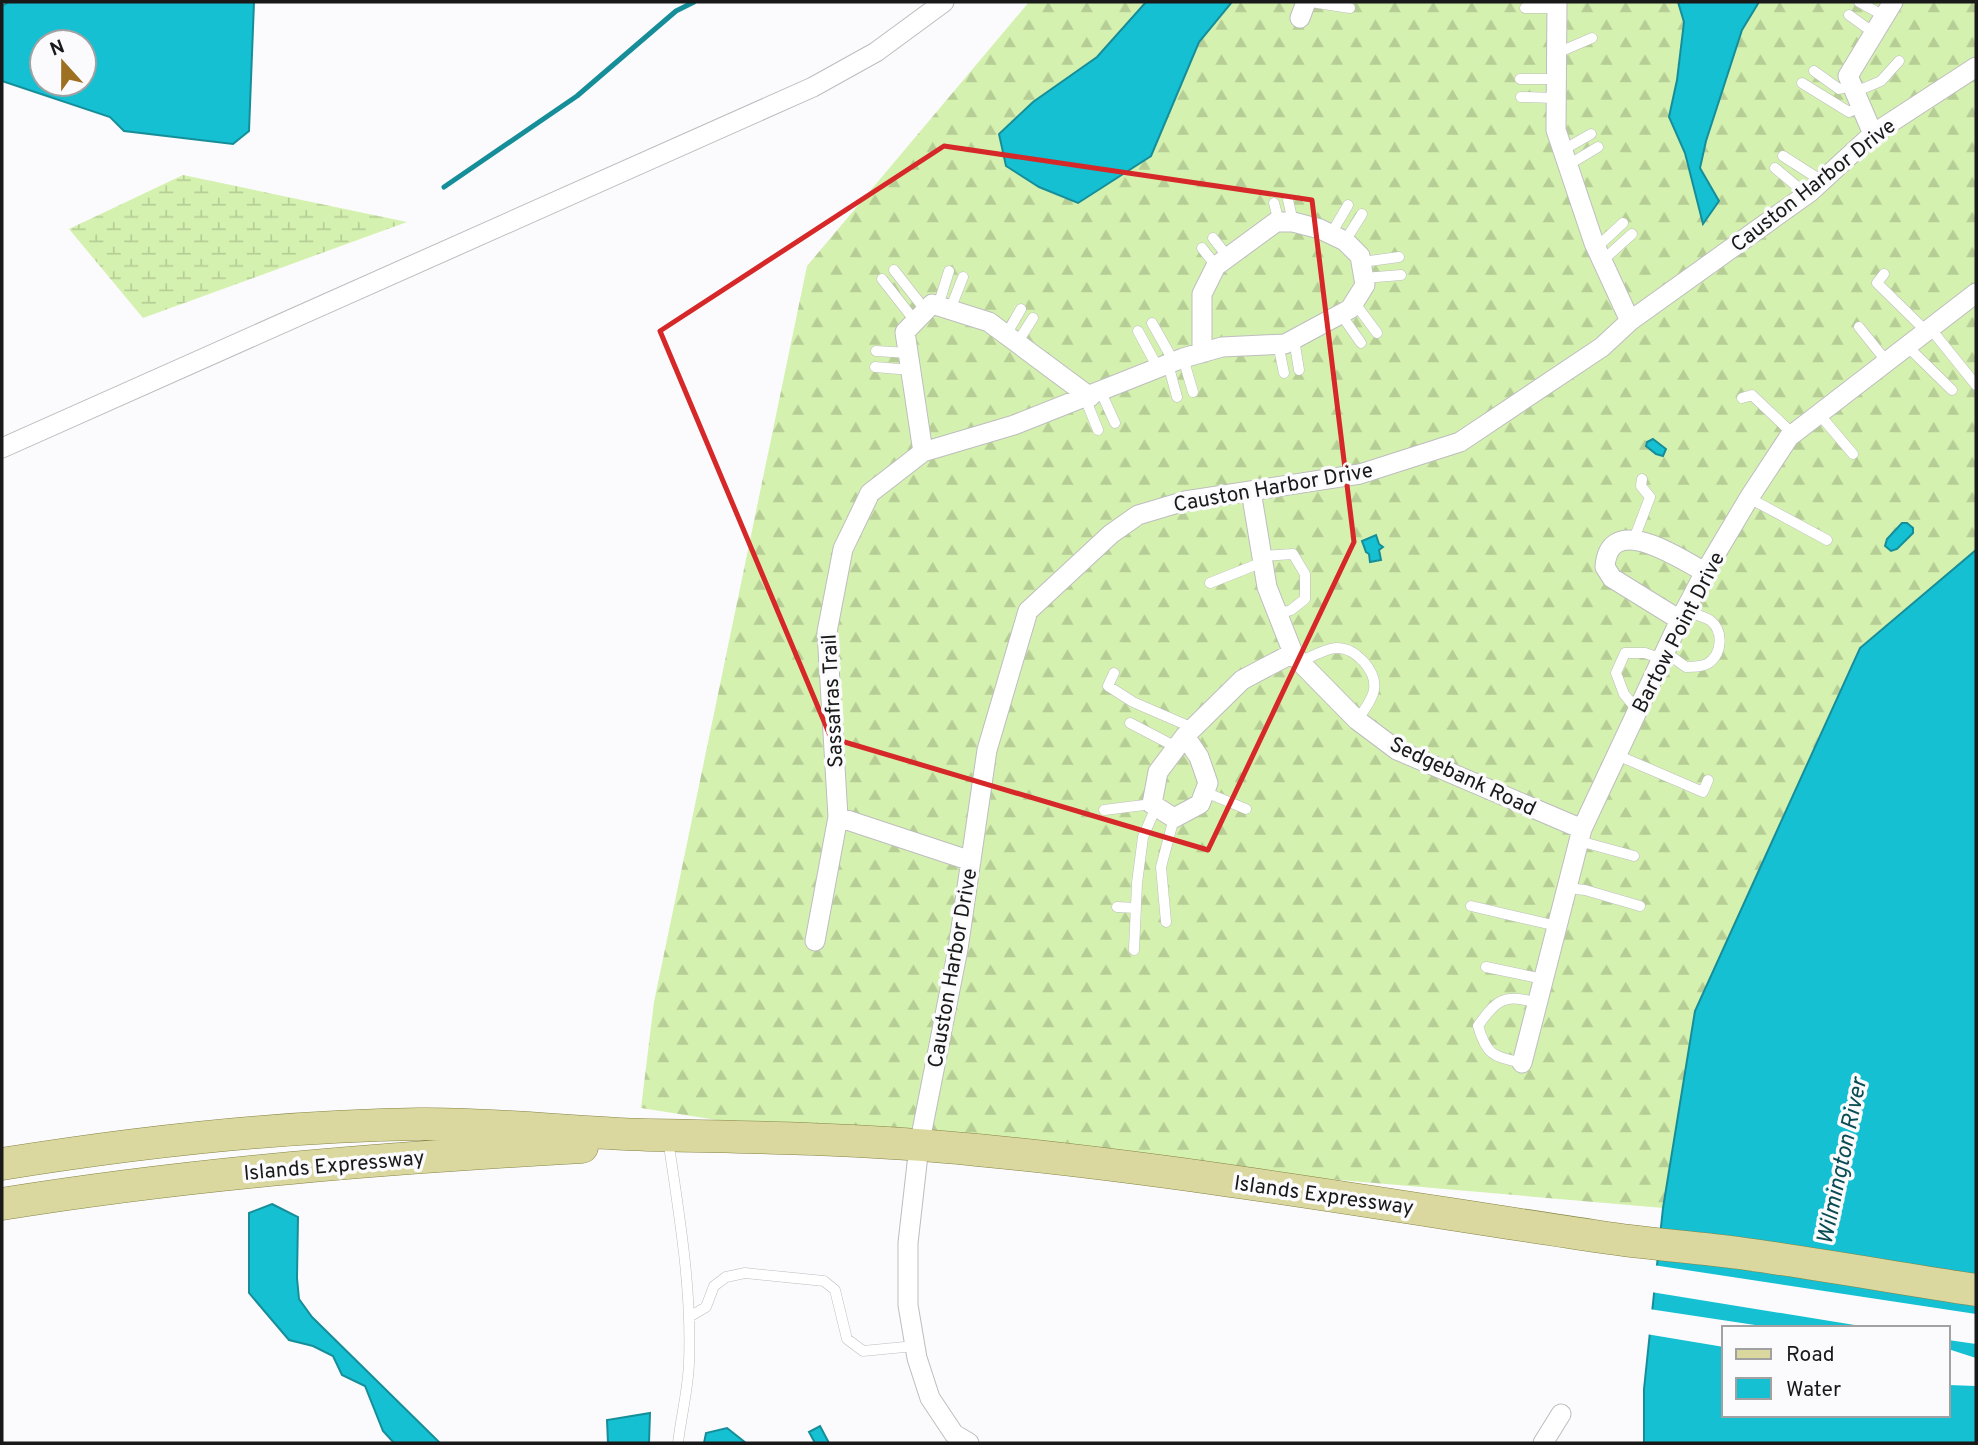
<svg xmlns="http://www.w3.org/2000/svg" width="1978" height="1445" viewBox="0 0 1978 1445" font-family="Overpass,sans-serif">
  <defs>
    <pattern id="forest-firs" width="22" height="20" patternUnits="userSpaceOnUse" patternTransform="scale(1.75)"><rect width="22" height="20" fill="#d5f1af"/><path d="M5 1l3.5 6h-7zM16 11l3.5 6h-7z" fill="#b6ce96"/></pattern>
    <pattern id="wetland-marsh" width="20" height="14" patternUnits="userSpaceOnUse" patternTransform="scale(1.75)"><rect width="20" height="14" fill="#d5f1af"/><path d="M1 5h8M5 5V1M11 12h8M15 12V8" fill="none" stroke="#b6ce96"/></pattern>
  </defs>
  <rect width="100%" height="100%" fill="#fbfbfd"/>
  <path fill="url(#forest-firs)" d="M1029,2H1976V550L1859,648L1695,1011L1663,1208L799,1133L641,1108L654,1002L807,266Z"/>
  <path fill="url(#wetland-marsh)" d="M183,175L407,222L143,318L69,229Z"/>
  <path fill="#14c0d2" stroke="#168e9a" stroke-width="2" fill-rule="evenodd" d="M9,2H254L249,131L233,144L124,131L110,117L2,81V6ZM84,42V84H42V42Z
    M1146,2H1232L1199,42L1151,156L1078,203L1039,187L1006,166L999,134L1033,102L1097,57Z
    M1678,2H1759L1742,30L1706,141L1700,168L1719,201L1703,224L1685,153L1669,117L1677,80L1684,22Z
    M1653,439L1666,449L1663,456L1656,454L1646,446L1647,442Z
    M1902,523H1907L1913,528V533L1897,549L1891,551L1885,546L1887,539Z
    M1376,535L1379,544L1383,547L1379,550L1381,560L1370,562L1369,554L1366,552L1362,541Z
    M1976,550V1443H1644V1389L1663,1208L1695,1011L1860,648ZM1724,1328H1948V1415H1724Z
    M272,1204L298,1217L297,1278L299,1299L312,1317L440,1443H394L383,1431L365,1386L342,1375L333,1356L313,1346L289,1340L249,1293V1213Z
    M650,1413L649,1443H608L607,1420Z
    M820,1426L829,1443H815L809,1432Z
    M727,1428L746,1443H704L706,1433Z"/>
  <path fill="#fbfbfd" d="M1653,1265L1976,1314V1344L1948,1340V1328H1873L1651,1292Z
    M1649,1309L1775,1328H1724V1347L1646,1334Z
    M1948,1349L1976,1358V1386L1948,1385Z"/>
  <g fill="none" stroke-linecap="round" stroke-linejoin="round">
    <path stroke="#168e9a" stroke-width="5" d="M444,187L577,96L676,11L694,2"/>
    <g stroke="#bdbdbf" stroke-width="11">
      <path id="lane" d="M1311,2L1350,8
        M1859,2L1884,16
        M1525,8H1557
        M1849,15L1874,33
        M1557,53L1592,38
        M1814,71L1839,89L1852,86
        M1520,79H1557
        M1802,83L1849,112L1861,106
        M1855,92L1881,81L1899,61
        M1521,97L1556,98
        M1563,150L1591,134
        M1783,156L1822,181
        M1568,165L1598,147
        M1775,168L1806,194
        M1288,200L1293,222
        M1274,203L1279,222
        M1331,234L1348,205
        M1213,238L1228,257
        M1345,241L1362,214
        M1202,248L1216,266
        M1596,248L1623,223
        M1602,261L1632,234
        M1362,262L1399,257
        M894,270L926,311
        M1884,274L1877,283L1926,331
        M1364,278L1401,275
        M882,279L915,321
        M1354,302L1377,333
        M938,306L949,271
        M950,310L963,277
        M1340,313L1361,343
        M1152,323L1174,362
        M1859,327L1887,362
        M1930,328L1976,385
        M1138,331L1158,368
        M1006,335L1021,309
        M1294,339L1299,370
        M1017,343L1033,318
        M1278,344L1284,373
        M1907,346L1952,390
        M876,351L908,353
        M1183,358L1193,392
        M1168,364L1177,397
        M875,367L911,370
        M1101,392L1115,423
        M1085,398L1098,430
        M1742,398L1752,395L1793,434
        M1819,414L1853,454
        M1749,498L1827,540
        M1634,539L1650,497L1641,486L1642,479
        M1262,556L1293,554L1305,574V599L1291,610L1278,614
        M1210,583L1263,562
        M1665,652L1686,667C1692,667 1701,667 1707,664C1722,655 1724,632 1711,621C1704,616 1693,614 1685,611
        M1300,662C1311,657 1324,649 1336,648C1349,648 1356,654 1364,662C1383,684 1373,699 1357,720
        M1114,673L1108,686L1133,702L1193,728
        M1638,711L1624,694L1616,673L1625,653H1645L1662,659
        M1130,723L1176,747
        M1617,755L1703,792L1708,780
        M1205,792L1246,809
        M1104,810L1152,804
        M1579,841L1634,856
        M1567,888L1585,890L1640,906
        M1471,906L1557,926
        M1117,907L1136,908
        M1166,922L1161,867L1174,818
        M1134,950L1137,883L1143,837L1156,807
        M1486,967L1543,979
        M1522,1063C1493,1056 1487,1056 1478,1026C1496,999 1506,993 1537,1003
        M668,1139C679,1214 692,1288 689,1363C688,1390 681,1417 678,1443
        M689,1317L706,1307L714,1286L726,1277L745,1273L824,1281L835,1290L847,1339L863,1351L915,1346"/>
    </g>
    <g stroke="#bdbdbf" stroke-width="21">
      <path id="street" d="M1557,2L1556,130L1594,243L1630,321
        M1300,18L1306,2
        M1873,134L1848,76L1893,2
        M2,448L813,87L876,52L944,2
        M923,452L905,332L932,304L989,322L1090,397
        M1251,491L1267,587L1293,653L1300,662L1357,720L1397,750L1582,829
        M1680,620L1612,578L1605,567C1609,510 1680,559 1705,572
        M1185,736L1199,757L1208,783L1200,804L1174,818L1152,804L1158,772L1185,736L1242,680L1293,653
        M838,817L971,861
        M815,941L838,817L827,632L843,549L870,493L923,452L1014,425L1183,358L1222,347L1285,344L1350,309L1365,285L1360,256L1345,241L1320,229L1293,222H1276L1216,266L1202,294V353
        M1522,1063L1582,829L1680,620L1705,572L1749,498L1789,437L1976,293
        M969,1443L954,1434L930,1398L917,1358L908,1305V1243L919,1146L958,949L987,750L1028,611L1111,534L1138,515L1185,501L1360,474L1460,442L1602,347L1630,321L1810,192L1873,134L1976,67
        M1543,1443L1561,1414"/>
    </g>
    <g stroke="#868445" stroke-width="33">
      <path id="primary" d="M2,1164C139,1142 279,1126 419,1124C496,1123 572,1133 648,1135C758,1137 868,1139 977,1150C1186,1170 1393,1206 1601,1237C1647,1244 1693,1247 1739,1253C1819,1264 1897,1278 1976,1290
        M2,1204C194,1173 388,1158 582,1147"/>
    </g>
    <use href="#lane" stroke="#fff" stroke-width="10"/>
    <use href="#street" stroke="#fff" stroke-width="19"/>
    <use href="#primary" stroke="#dad89e" stroke-width="32"/>
  </g>
  <path fill="none" stroke="#d62828" stroke-width="5" stroke-linejoin="round" d="M944,146L1312,200L1354,542L1208,850L831,738L660,331Z"/>
  <g text-anchor="middle" stroke-width="7" stroke-linejoin="round" paint-order="stroke">
    <g font-size="21" fill="#191919" stroke="#fbfbfd">
      <text transform="translate(1813 185) rotate(-38)" y="7">Causton Harbor Drive</text>
      <text transform="translate(1273 487) rotate(-10)" y="7">Causton Harbor Drive</text>
      <text transform="translate(1678 632) rotate(-63)" y="7">Bartow Point Drive</text>
      <text transform="translate(832 701) rotate(-93)" y="7">Sassafras Trail</text>
      <text transform="translate(1463 776) rotate(25)" y="7">Sedgebank Road</text>
      <text transform="translate(952 968) rotate(-80)" y="7">Causton Harbor Drive</text>
      <text transform="translate(334 1165) rotate(-5)" y="7">Islands Expressway</text>
      <text transform="translate(1324 1195) rotate(8)" y="7">Islands Expressway</text>
    </g>
    <g font-size="23" font-style="italic" fill="#094c53" stroke="#fbfbfd">
      <text transform="translate(1841 1161) rotate(-78)" y="8">Wilmington River</text>
    </g>
  </g>
  <rect width="1978" height="1445" fill="none" stroke="#191919" stroke-width="7"/>
  <rect x="1722" y="1326" width="228" height="91" fill="#fbfbfd" stroke="#a1a1a2" stroke-width="2"/>
  <rect x="1736" y="1349" width="35" height="10" fill="#dad89e" stroke="#a1a1a2" stroke-width="2"/>
  <text x="1786" y="1361" font-size="21" fill="#191919">Road</text>
  <rect x="1736" y="1378" width="35" height="21" fill="#14c0d2" stroke="#a1a1a2" stroke-width="2"/>
  <text x="1786" y="1396" font-size="21" fill="#191919">Water</text>
  <g transform="translate(63 63) rotate(339)"><circle r="33" fill="#fbfbfd" stroke="#a1a1a2" stroke-width="2"/>
  <path d="M0-5L12 26L0 18L-12 26Z" fill="#9e7022"/>
  <text y="-10" font-size="19" font-weight="bold" text-anchor="middle" fill="#191919">N</text>
  </g>
</svg>
